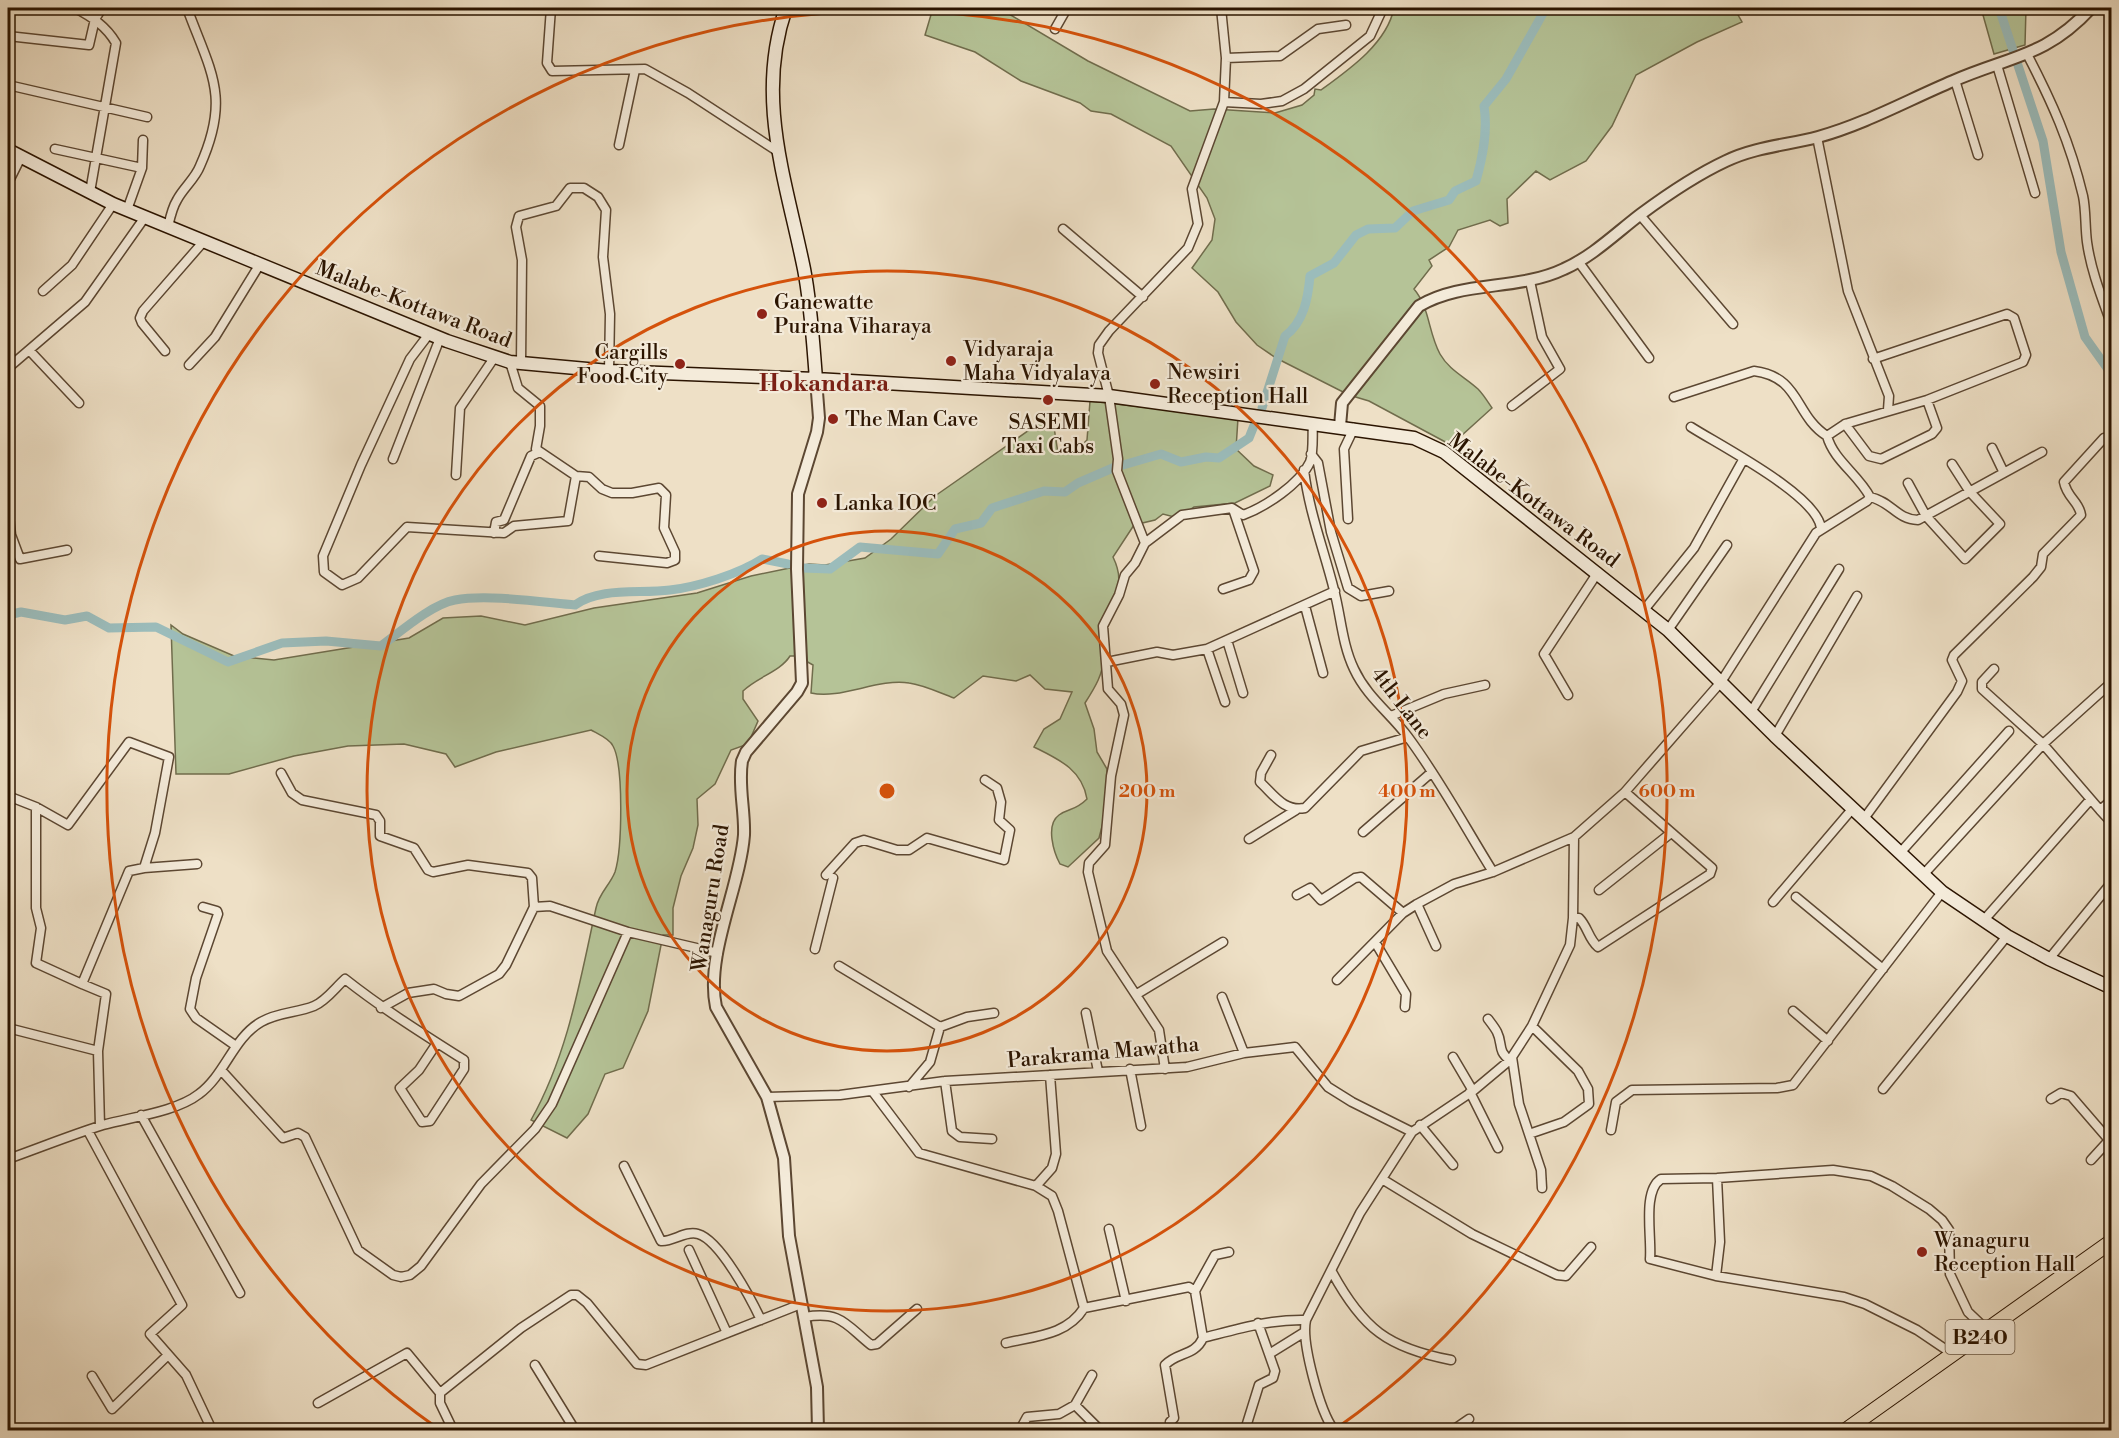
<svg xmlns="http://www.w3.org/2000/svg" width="2119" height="1438" viewBox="0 0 2119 1438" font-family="'Libre Bodoni',serif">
  <rect width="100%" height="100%" fill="#eee0c6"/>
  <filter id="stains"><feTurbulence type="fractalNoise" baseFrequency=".00333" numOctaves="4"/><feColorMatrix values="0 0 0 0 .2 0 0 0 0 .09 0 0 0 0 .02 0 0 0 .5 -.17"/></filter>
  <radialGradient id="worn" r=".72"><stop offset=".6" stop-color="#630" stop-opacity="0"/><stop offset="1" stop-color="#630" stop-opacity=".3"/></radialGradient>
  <path fill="#b5c397" stroke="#706c4c" stroke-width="1.5" d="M933,8H999L1088,61L1190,111L1214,109L1275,113L1302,105L1314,95L1315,89L1321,90C1350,69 1387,43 1394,8H1734L1742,22L1697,42L1636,75L1612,126L1586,161L1550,180L1536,171L1507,199L1508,223L1500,226L1490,220L1458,230L1449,247L1429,260L1432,266L1414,289C1430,308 1428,332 1440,354C1449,370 1465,377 1478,389C1483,394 1488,402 1492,408L1451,445L1369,401L1349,395L1276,358L1257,345L1236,322L1218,292L1192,268L1212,240L1215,219L1207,198L1171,146L1111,114L1091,111L1080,103L1021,81L975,52L925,35Z
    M1981,8H2026L2025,45L1994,54Z
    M1090,401L1238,418L1236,449L1254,466L1273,475L1270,486L1235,503L1194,507L1178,518L1163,514L1155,520L1134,525L1113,557C1128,588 1110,595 1102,623C1098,635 1102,644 1103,655C1105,672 1094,689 1085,703L1094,729L1097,752L1107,769L1106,811L1099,838L1068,867L1060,864C1054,853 1045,825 1059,815C1069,808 1075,811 1087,799C1082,769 1058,759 1034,747L1044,729L1060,719L1072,692L1045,689L1030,675L1016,681L983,676L954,698C940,693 924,685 909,683C878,678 840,700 811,693L813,665L797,656H790C780,672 757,677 743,691V699L758,721L748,744L731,750L715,784L697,799L698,825L693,848L681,876L673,908V935H663L648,1011L623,1068L605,1074L588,1114L567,1138L531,1120C568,1054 580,981 596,908C599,893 610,885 615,872C622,850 624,766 613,746C610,739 598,734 591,730L496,752L455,767L446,754L404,744L348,746L294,756L229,774H176L171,625L183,634L234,656L274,660L409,638L443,618L481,616L525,625L594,608L697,593L751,576L809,564L825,565L865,558L891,539L935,496L1052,414L1058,453L1073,454L1087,440Z"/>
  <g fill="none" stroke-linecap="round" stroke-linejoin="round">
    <path stroke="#9bbcbb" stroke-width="9" d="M1999,8L2043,141L2061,252L2085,337L2112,375
      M1262,408L1285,336C1304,322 1308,298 1310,276L1334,263L1356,235L1368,229L1395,228L1413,211L1449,200L1455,191L1476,181C1483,156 1488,131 1484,106L1506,79L1546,8
      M1123,465L1161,454L1181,462L1206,457L1219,458L1249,438L1255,423
      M803,568L830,569L860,547L938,554L955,529L981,523L992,508L1044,491L1065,492L1078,483L1115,467
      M8,615L21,612L65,620L87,616L109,628L156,627L228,662L282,643L326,641L381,646C400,632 432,604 455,600C487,594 541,602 575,605C600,587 639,594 670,590C697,587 739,574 762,559L788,564"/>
    <g stroke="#5c4732" stroke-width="11">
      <path id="minor" d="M75,8C92,17 106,26 116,43L90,192
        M551,8L547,63L552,71L645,69L688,93L777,151
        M1055,29L1067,8
        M8,36L89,45L95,19L102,8
        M2027,54C2052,102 2070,142 2083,196C2086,210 2085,227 2087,242C2091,271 2102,298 2112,326
        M1226,58L1280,56L1318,29L1346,25
        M1997,65L2035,193
        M1955,80L1978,155
        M8,85L147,117
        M1224,102L1261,104L1282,101L1304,89L1370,36L1383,8
        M1817,137L1848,291L1889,396L1888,410
        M619,145L635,70
        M55,149L142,168
        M8,183L21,157
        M127,210L142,168L143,140
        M1640,215L1733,324
        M168,227C170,218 172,208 177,200C183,188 195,179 200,166C231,97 211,73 187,8
        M1063,229L1143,297
        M1578,261L1649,358
        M43,291L72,265L113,204
        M429,334L410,359L361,465L323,556L324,572L342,585L358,578L407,527L504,533L514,526L568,521L576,476
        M29,350L79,403
        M165,351L142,323L140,318L143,311L204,241
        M510,362L518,388L540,406V426L536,449L576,476L589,477L602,489L612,493H632L659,488L666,495L664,528L675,552V560L667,563L599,556
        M521,363L522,260L516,227L519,216L556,206L570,188H584L598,197L606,210L603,257L610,314L609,371
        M189,365L215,337L260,264
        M8,368L85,302L145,217
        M1674,397L1754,371C1801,377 1794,415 1827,436
        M1512,406L1560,369L1542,337L1530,281
        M1845,424L1869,456L1881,459L1932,434L1937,428L1927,400
        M1691,427C1719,445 1817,495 1821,528
        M1992,448L2004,473
        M1311,454L1318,463L1331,532L1348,588L1361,596L1389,591
        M393,459L440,338
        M1304,470C1309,512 1324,550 1334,590C1341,616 1342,644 1354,669C1367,697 1390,713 1408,737C1440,780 1465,827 1493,872
        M456,475L460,408L494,358
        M1908,483L1926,516L1965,559L2000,524L1970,492L1952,464
        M1870,497C1892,502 1896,519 1918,520L2042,452
        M8,506L11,535L20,559L67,550
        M1348,519L1344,449L1354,428
        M494,533L496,522L504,520L531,456L540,452
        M1145,543L1117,471L1118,459L1109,396L1098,353L1099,345L1109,331L1188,248L1198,224L1192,189L1224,102L1226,58L1221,8
        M1223,589L1249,580L1254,571L1233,509
        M1305,606L1323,673
        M1644,610L1694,548L1743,460
        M1668,630L1727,545
        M1227,640L1243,693
        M1207,649L1225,702
        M1107,662L1157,652L1173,655L1207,649L1335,591
        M1994,669L1982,682V689L2043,744L2100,810
        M1568,695L1544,654L1598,572
        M1751,712L1839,569
        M1391,716L1444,694L1485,685
        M1775,736L1857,596
        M1271,755L1261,773L1260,782C1274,795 1284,812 1305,808L1361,751L1408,737
        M281,773L292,793L302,800L376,815L380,821V836L414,848L428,870L433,872L468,865L528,873L532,878L534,907
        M8,796L36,807L68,825L129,742L169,757L155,833L144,868L129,871L82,984L106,994L98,1051L100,1126
        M2112,800L2100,810L2112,823
        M36,807V908L41,928L36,963L82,984
        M1863,820L1957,692L1962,681L1952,660L1954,655L2033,577L2041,567L2043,554L2081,515C2079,501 2067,498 2064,482L2104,438
        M1363,832L1432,772
        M1249,839L1296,810
        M1900,853L2009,731
        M144,868L197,864
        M826,875L855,843L864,840L897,850H909L927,838L1004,860L1010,830L999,820L1001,802L997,788L985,780
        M1923,875L2043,744L2112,682
        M1599,890L1671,833
        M1297,895L1310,888L1321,900L1355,878L1361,877L1403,913
        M1796,897L1883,969
        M1773,902L1853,808
        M1417,904L1436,946
        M203,907L217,911L218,914L196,978L190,1009L196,1018L236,1046
        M1573,918H1579C1588,927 1588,938 1598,947L1710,874L1712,868L1625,792
        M1984,920L2090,800
        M1375,942L1406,994L1405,1007
        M815,949L833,878
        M2049,959L2112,882
        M8,963V962
        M839,966L940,1027L930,1062L909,1087
        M1337,980L1403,913L1417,904L1454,884L1493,872L1574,837L1625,792L1721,682L1816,533L1867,501L1870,497C1858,474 1834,461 1827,436L1845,424L1927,400L2023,362L2026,355L2014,318L2007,314L1873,359
        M1137,994L1223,942
        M1222,997L1244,1053
        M381,1008L408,993L434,989L446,994L459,996L499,974L506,965L534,907L550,906L628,932L718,953
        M1793,1011L1828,1041
        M1086,1013L1098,1071
        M1488,1019C1491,1023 1495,1028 1497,1032C1503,1044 1497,1051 1510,1060
        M940,1027L967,1017L994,1013
        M8,1028L98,1051
        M1453,1057L1473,1091
        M1512,1057L1519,1104L1541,1170L1542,1188
        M1130,1069L1141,1126
        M1165,1069L1159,1030L1107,951L1088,872L1089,863L1105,845L1111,776L1124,715L1121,704L1108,689L1103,626L1119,595L1125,575L1135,563L1145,543L1182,515L1232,508L1243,515C1265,507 1300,484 1310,462C1314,452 1312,434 1313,423
        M221,1070L283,1138L298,1133L305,1137L358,1250L393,1275L401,1277L410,1275L421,1266L481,1184L535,1129L552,1104L628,932
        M1050,1075L1056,1154L1052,1168L1036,1186L1052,1196L1058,1211L1084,1308L1189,1287L1195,1291L1203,1338C1195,1356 1177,1352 1165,1365L1174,1418L1170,1422
        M945,1081L952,1131L960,1137L992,1139
        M1883,1089L2007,936
        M873,1092L919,1153L1036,1186
        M1470,1092L1498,1148
        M767,1097L840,1095L945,1081L1187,1067L1244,1053L1295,1047L1328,1087L1352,1102L1412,1132
        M2051,1099L2061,1093L2071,1096L2109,1140
        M141,1115L240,1293
        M1420,1125L1453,1165
        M1611,1130L1616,1102L1632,1090L1777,1088L1793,1085L1942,892
        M88,1131L182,1305L150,1334L186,1375L212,1430
        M1529,1134L1564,1122L1589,1104L1588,1089L1578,1071L1532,1026
        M8,1159C39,1148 71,1135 103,1125C131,1117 176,1112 199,1094C225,1075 233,1038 261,1022C278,1012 297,1013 314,1006C326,1001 335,988 345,979C383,1009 423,1034 464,1060V1069L430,1121L422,1122L400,1088L419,1070L437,1043
        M2091,1160L2112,1137
        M624,1166L661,1241C673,1242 686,1230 698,1234C720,1240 751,1299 761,1320
        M1382,1179L1472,1234L1557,1275L1566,1276L1591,1247
        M1109,1229L1126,1301
        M689,1250L727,1333
        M1332,1272C1363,1329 1388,1348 1451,1360
        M1716,1276L1720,1242L1717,1178
        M1195,1291L1215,1255L1229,1252
        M805,1317C841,1311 845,1324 871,1345L877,1344L917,1309
        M1258,1323L1269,1354
        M1203,1338C1238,1329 1270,1319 1306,1320
        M1006,1343C1036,1336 1067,1335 1084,1308
        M1954,1355L1917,1330L1865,1304L1844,1297L1716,1276L1650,1259C1652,1237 1642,1191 1661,1179L1717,1178L1833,1170L1871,1176L1892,1186L1929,1209L1942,1220L1949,1230L1950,1274L1968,1312L1988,1331
        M535,1365L575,1430
        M92,1376L112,1409L168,1355
        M318,1403L407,1353L440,1393
        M1075,1405L1092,1375
        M453,1430L440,1403V1393L521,1328L571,1295H577L587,1303L637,1364L646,1365L801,1304
        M1020,1430L1027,1417L1059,1414L1075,1405L1100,1430
        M1133,1430L1135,1429
        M1245,1430L1259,1385L1273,1378L1275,1371L1269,1354L1303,1333
        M1334,1430C1320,1412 1301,1342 1306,1320L1360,1213L1412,1132L1473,1091L1510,1060L1532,1026L1570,945L1573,918L1574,837
        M1453,1430L1469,1419"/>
    </g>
    <g stroke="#5c4732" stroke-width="14">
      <path id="tertiary" d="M816,379L819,418L817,432L798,494L797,569L802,683L797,692L746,752L742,761C738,786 745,810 744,835C740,887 705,955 716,1007L767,1097L784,1158L789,1236L817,1387L818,1430
        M1340,426L1342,403L1419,306C1462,280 1518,291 1564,269C1593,256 1616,233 1641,214C1668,194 1696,175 1726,161C1755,147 1787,145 1818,137C1865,124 1908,100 1953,81C2010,56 2046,57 2091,8"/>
    </g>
    <g stroke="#2b1400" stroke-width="15">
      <path id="secondary" d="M786,8C755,98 786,180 804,269C811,305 813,342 816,379
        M8,150L113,204L447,341L510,362L609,371L816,379L1109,396L1414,438L1444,452L1668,630L1775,736L1942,892L2007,936L2049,959L2112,988"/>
    </g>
    <g stroke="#2b1400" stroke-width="16">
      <path id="primary" d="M1846,1430L2112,1241"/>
    </g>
    <use href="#minor" stroke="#f4ebda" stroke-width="8"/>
    <use href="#tertiary" stroke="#f4ebda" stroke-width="10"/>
    <use href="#secondary" stroke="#f4ebda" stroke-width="12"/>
    <use href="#primary" stroke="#eee0c6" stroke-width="14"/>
  </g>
  <g fill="none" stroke="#d5520b" stroke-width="3">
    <circle cx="887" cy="791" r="260"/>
    <circle cx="887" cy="791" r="520"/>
    <path d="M440 1430A780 780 0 1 1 1334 1430"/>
  </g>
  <g fill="#8f2418" stroke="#f4ebda" stroke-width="2">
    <circle cx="762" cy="314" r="6"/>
    <circle cx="951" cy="361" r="6"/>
    <circle cx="680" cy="364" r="6"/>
    <circle cx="1155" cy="384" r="6"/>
    <circle cx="1048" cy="400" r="6"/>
    <circle cx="833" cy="419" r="6"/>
    <circle cx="822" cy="503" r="6"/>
    <circle cx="1922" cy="1252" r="6"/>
  </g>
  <g text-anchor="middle" stroke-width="4.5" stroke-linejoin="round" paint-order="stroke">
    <rect fill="#f4ebda" stroke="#675441" stroke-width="1.5" x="1945.5" y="1320" width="69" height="34" rx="4.5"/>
    <g font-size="20" font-weight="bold" fill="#2b1400">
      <text x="1980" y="1344">B240</text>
    </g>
    <g font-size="21" fill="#2b1400" stroke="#f4ebda" text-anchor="start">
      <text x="774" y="309">Ganewatte<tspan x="774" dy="24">Purana Viharaya</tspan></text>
      <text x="963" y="356">Vidyaraja<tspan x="963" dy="24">Maha Vidyalaya</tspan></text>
      <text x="668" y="359" text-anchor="end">Cargills<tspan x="668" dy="24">Food City</tspan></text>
      <text x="1167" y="379">Newsiri<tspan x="1167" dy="24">Reception Hall</tspan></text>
      <text x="845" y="426">The Man Cave</text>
      <text x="1048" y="429" text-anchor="middle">SASEMI<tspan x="1048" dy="24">Taxi Cabs</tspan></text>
      <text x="834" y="510">Lanka IOC</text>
      <text x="1934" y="1247">Wanaguru<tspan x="1934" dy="24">Reception Hall</tspan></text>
    </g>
    <g font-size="21" fill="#2b1400" stroke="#f4ebda">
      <text transform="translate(414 304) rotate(21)" y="7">Malabe-Kottawa Road</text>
      <text transform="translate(1534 500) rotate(37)" y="7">Malabe-Kottawa Road</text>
      <text transform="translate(1402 703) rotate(52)" y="7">4th Lane</text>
      <text transform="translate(710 898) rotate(-81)" y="7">Wanaguru Road</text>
      <text transform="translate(1103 1052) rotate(-5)" y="7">Parakrama Mawatha</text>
    </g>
    <g font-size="24" font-weight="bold" fill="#7a1f14" stroke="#f4ebda">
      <text x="824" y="391">Hokandara</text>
    </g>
  </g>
  <circle cx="887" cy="791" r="9" fill="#d5520b" stroke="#f4ebda" stroke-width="3"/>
  <g font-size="18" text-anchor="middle" font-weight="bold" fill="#d5520b" stroke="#f4ebda" stroke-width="4.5" stroke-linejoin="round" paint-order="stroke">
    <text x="1147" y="797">200 m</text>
    <text x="1407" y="797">400 m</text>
    <text x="1667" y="797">600 m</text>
  </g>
  <rect width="2119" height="1438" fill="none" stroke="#eee0c6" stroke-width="30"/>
  <rect x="9" y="9" width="2101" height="1420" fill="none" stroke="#2b1400" stroke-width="3"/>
  <rect x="15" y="15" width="2089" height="1408" fill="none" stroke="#2b1400" stroke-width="1.5"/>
  <rect width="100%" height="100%" filter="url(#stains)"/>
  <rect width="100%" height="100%" fill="url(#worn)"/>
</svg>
